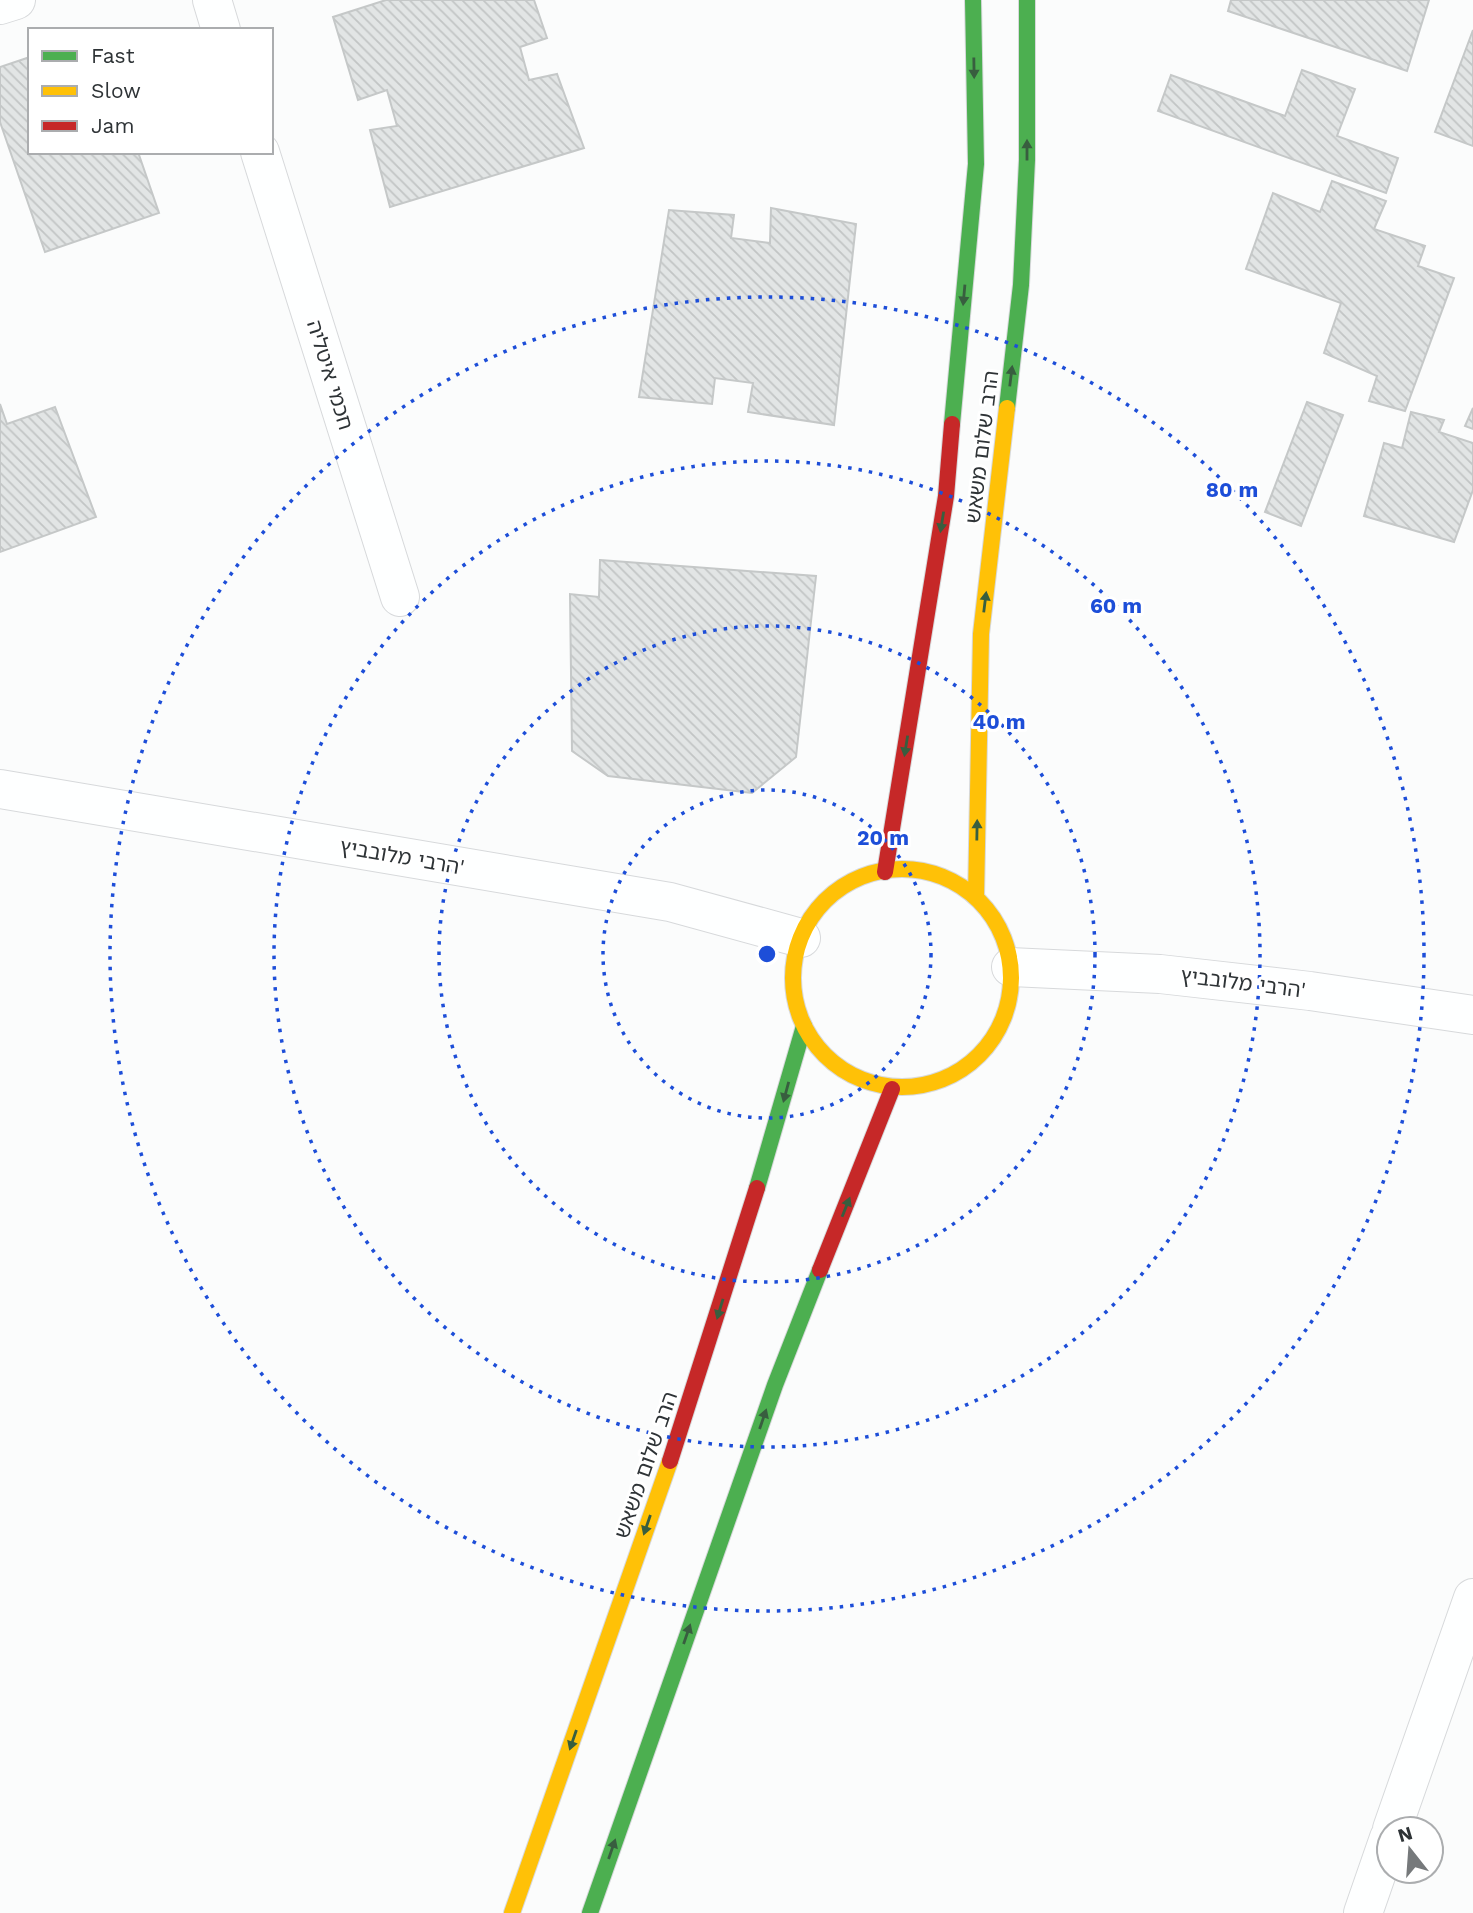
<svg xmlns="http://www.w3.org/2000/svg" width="1473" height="1913" viewBox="0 0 1473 1913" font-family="'Work Sans','Noto Sans Hebrew',sans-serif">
  <defs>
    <pattern id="building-back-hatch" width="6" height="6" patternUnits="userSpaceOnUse" patternTransform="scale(1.75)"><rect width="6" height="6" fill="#e2e5e5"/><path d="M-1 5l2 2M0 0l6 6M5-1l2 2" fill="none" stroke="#c2c5c5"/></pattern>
  </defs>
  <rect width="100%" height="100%" fill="#fbfcfc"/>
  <path fill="url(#building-back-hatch)" stroke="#c5c8c8" stroke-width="2" d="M386,0H534L547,38L520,47L529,80L557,74L584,148L390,207L370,130L397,126L387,90L358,100L333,17Z
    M1231,0H1429L1407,71L1228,11Z
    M1473,30V146L1435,132Z
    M30,57V152H138L159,213L45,252L0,122V67Z
    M1302,70L1355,89L1337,136L1398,158L1386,193L1158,111L1171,75L1285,116Z
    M1332,181L1386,201L1374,229L1425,246L1418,266L1454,278L1405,411L1369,401L1377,376L1324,353L1341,303L1246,269L1273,193L1320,212Z
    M771,208L856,224L834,425L748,412L753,383L715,378L712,404L639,397L669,210L734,215L731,238L770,243Z
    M1307,402L1343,415L1301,526L1265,512Z
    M0,404L7,424L55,407L96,517L0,552Z
    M1473,408V429L1465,426Z
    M1411,412L1444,420L1439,432L1473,443V490L1454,542L1364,516L1384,443L1402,448Z
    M600,560L816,576L796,757L752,793L608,776L572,751L570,594L599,597Z"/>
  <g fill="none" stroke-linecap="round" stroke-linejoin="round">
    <g stroke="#d7d9db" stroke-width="40">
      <path id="street" d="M212,0L221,30
        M0,5L16,0
        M260,152L400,597
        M0,789L670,902L801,938
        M1011,967L1160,974L1310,991L1473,1015
        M1392,1829L1473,1598
        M1363,1913L1389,1838"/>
    </g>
    <g stroke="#d7d9db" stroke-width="18">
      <path id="fast" d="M1007,408L1021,285L1027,160V0
        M952,424L976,164L973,0
        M757,1188L804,1026
        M590,1913L775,1385L820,1270"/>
    </g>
    <g stroke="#d7d9db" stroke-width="18">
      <path id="slow" d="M793 978a109 109 0 1 1 218 0a109 109 0 1 1-218 0Z
        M976,898L981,634L1007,408
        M512,1913L670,1461"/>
    </g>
    <g stroke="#d7d9db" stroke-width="18">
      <path id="jam" d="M885,872L946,496L952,424
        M820,1270L892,1089
        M670,1461L757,1188"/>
    </g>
    <use href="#street" stroke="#feffff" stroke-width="38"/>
    <use href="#fast" stroke="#4caf50" stroke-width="16"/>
    <use href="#slow" stroke="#ffc107" stroke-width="16"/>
    <use href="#jam" stroke="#c62828" stroke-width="16"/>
  </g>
  <defs><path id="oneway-solid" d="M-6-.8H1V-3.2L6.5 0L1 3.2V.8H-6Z" transform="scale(1.75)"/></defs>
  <g fill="#385e3f">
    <use href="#oneway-solid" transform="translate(974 68) rotate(89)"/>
    <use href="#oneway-solid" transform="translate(1027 150) rotate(-90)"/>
    <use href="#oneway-solid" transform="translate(964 295) rotate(95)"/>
    <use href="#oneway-solid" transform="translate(1011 376) rotate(-83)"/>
    <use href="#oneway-solid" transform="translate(942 522) rotate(99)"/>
    <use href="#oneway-solid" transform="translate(985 602) rotate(-83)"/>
    <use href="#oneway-solid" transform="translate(906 746) rotate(99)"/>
    <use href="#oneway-solid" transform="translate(977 830) rotate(-89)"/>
    <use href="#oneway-solid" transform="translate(786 1092) rotate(105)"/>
    <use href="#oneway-solid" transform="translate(846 1207) rotate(-68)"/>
    <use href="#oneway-solid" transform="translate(720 1309) rotate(107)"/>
    <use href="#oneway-solid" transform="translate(763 1419) rotate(-71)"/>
    <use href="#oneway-solid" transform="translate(647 1525) rotate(109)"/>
    <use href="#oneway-solid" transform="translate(687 1634) rotate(-71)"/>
    <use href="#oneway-solid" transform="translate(573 1740) rotate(109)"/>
    <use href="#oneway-solid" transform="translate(612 1849) rotate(-71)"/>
  </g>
  <g fill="none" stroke="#1d4ed8" stroke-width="3.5" stroke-dasharray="3.5 7">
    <circle cx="767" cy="954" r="164"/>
    <circle cx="767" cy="954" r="328"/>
    <circle cx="767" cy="954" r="493"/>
    <circle cx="767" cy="954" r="657"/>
  </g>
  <g text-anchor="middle" stroke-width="6" stroke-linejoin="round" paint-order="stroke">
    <g font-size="21" fill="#2e3336" stroke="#fff">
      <text transform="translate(330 375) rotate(73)" y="7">חכמי איטליה</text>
      <text transform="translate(982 447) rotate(-83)" y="7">הרב שלום משאש</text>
      <text transform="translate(402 857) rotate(10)" y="7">הרבי מלובביץ'</text>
      <text transform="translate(1243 983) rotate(7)" y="7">הרבי מלובביץ'</text>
      <text transform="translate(646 1465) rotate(-71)" y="7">הרב שלום משאש</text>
    </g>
  </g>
  <circle cx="767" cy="954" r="10" fill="#1d4ed8" stroke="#fff" stroke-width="3.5"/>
  <g font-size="21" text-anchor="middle" font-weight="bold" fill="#1d4ed8" stroke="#fff" stroke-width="6" stroke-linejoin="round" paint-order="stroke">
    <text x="1232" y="497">80 m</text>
    <text x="1116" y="613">60 m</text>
    <text x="999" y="729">40 m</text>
    <text x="883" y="845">20 m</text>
  </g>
  <rect x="28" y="28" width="245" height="126" fill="#ffffff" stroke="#abadaf" stroke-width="2"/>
  <rect x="42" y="51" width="35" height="10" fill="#4caf50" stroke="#abadaf" stroke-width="2"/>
  <text x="91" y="63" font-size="21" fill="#2e3336">Fast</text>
  <rect x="42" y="86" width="35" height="10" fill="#ffc107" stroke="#abadaf" stroke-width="2"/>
  <text x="91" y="98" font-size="21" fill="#2e3336">Slow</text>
  <rect x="42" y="121" width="35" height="10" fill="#c62828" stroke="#abadaf" stroke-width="2"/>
  <text x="91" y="133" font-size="21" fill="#2e3336">Jam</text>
  <g transform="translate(1410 1850) rotate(343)"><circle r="33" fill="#ffffff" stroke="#abadaf" stroke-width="2"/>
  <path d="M0-5L12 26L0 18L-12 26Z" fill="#76797b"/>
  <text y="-10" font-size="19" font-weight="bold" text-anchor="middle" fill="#2e3336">N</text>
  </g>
</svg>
